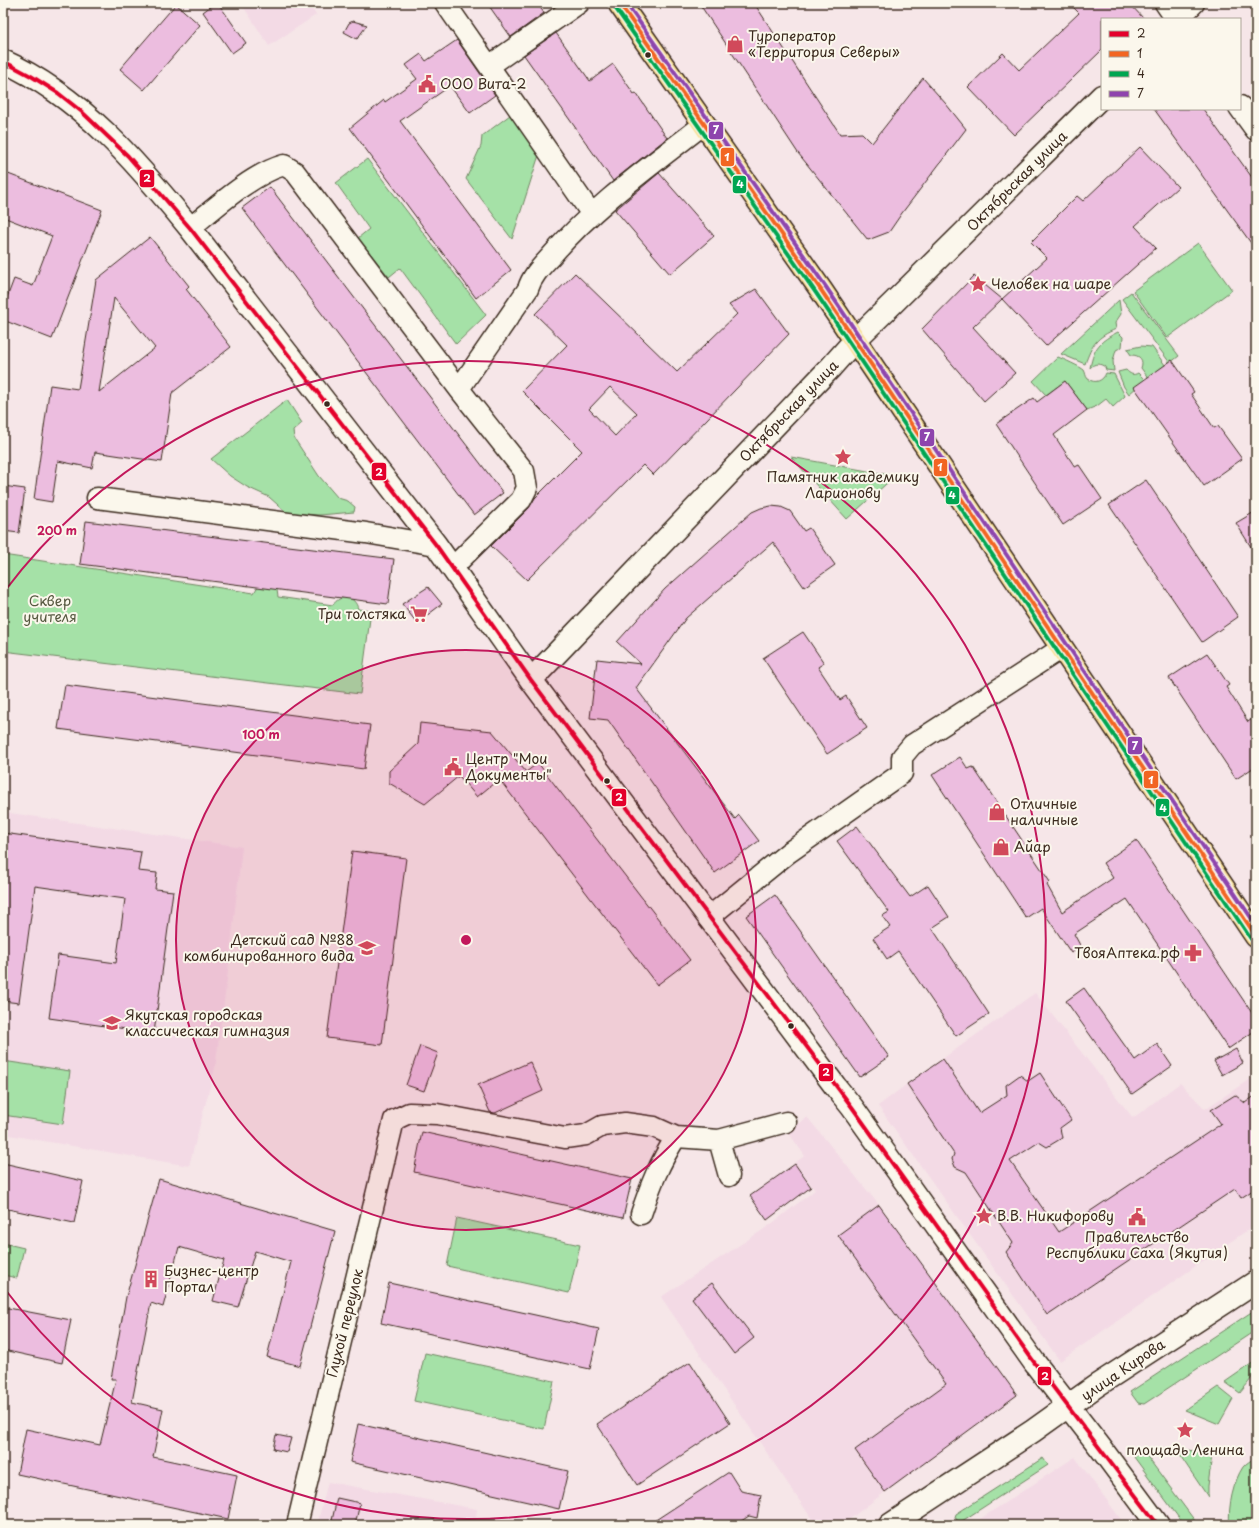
<svg xmlns="http://www.w3.org/2000/svg" width="1259" height="1528" viewBox="0 0 1259 1528" font-family="'Playpen Sans',sans-serif">
  <rect width="100%" height="100%" fill="#f6e6e8"/>
  <filter id="ink" filterUnits="userSpaceOnUse"><feTurbulence type="fractalNoise" baseFrequency=".025" numOctaves="2"/><feDisplacementMap in="SourceGraphic" scale="8" xChannelSelector="R" yChannelSelector="G"/><feConvolveMatrix kernelMatrix="1 2 1 2 8 2 1 2 1" color-interpolation-filters="sRGB"/></filter>
  <g filter="url(#ink)">
    <path fill="#f3dae5" d="M241,3H308L316,15L269,46Z
      M3,812L242,847L227,979L215,1068L189,1166L3,1134Z
      M1035,993L1133,1118L1180,1083L1205,1109L1256,1075V1224L1060,1361L878,1106L907,1084Z
      M807,1117L879,1205L1017,1395L885,1492L842,1525H816L661,1297L770,1225L815,1190L794,1163L805,1156L788,1132Z
      M1075,1457L1125,1525H971Z
      M328,1482L477,1509L475,1525H317Z"/>
    <path fill="#a5e1a7" stroke="#708662" d="M510,115L539,155L512,239L466,179L481,146L482,136Z
      M367,159L486,315L456,344L400,268L389,277L358,238L369,229L336,183Z
      M1198,243L1232,290L1167,338L1133,291Z
      M1131,292L1179,356L1170,363L1122,299Z
      M1119,300L1121,314L1115,323L1116,329C1097,337 1092,344 1085,364L1061,354Z
      M1118,332L1123,337L1122,347L1116,350L1113,361L1114,371L1106,370L1105,367C1100,363 1094,363 1090,368C1094,347 1100,341 1118,332Z
      M1141,346L1152,347L1165,365L1149,379L1141,368C1144,360 1140,355 1131,355L1127,349Z
      M1058,357C1063,359 1081,367 1084,370C1086,373 1085,376 1088,379C1095,384 1103,381 1106,373L1114,374L1125,396L1113,407L1106,399L1097,406L1087,410L1065,381L1046,395L1033,381Z
      M1126,370C1130,374 1133,376 1138,373L1145,380L1129,394L1124,387L1118,372Z
      M287,400L302,423L293,431L294,438L319,476L338,498L348,501L355,507L354,512L320,515L287,513L269,497L247,487L230,476L211,459Z
      M791,457L895,476L847,519Z
      M3,555L254,593L258,586H275L277,590L278,597L333,605C340,594 355,595 358,609L371,611L360,694L3,651Z
      M3,1061L70,1071L63,1124L3,1115Z
      M457,1218L580,1245L569,1293L447,1266Z
      M3,1243L24,1248L17,1278L3,1275Z
      M1256,1309V1330L1144,1404L1138,1403L1130,1392Z
      M425,1353L554,1381L544,1429L414,1401Z
      M1254,1362C1259,1373 1246,1385 1240,1393L1225,1382Z
      M1218,1387L1233,1399L1219,1424L1185,1410Z
      M1175,1448L1212,1454L1208,1486V1497Z
      M1143,1451L1198,1525H1184L1134,1457Z
      M1256,1457V1525H1230C1227,1509 1234,1480 1243,1467C1246,1463 1252,1460 1256,1457Z
      M1043,1458L1048,1465L959,1523L955,1517L956,1514Z"/>
    <path fill="#ecbddf" stroke="#3b2a1e" fill-rule="evenodd" d="M215,3H218L246,43L232,53L203,12Z
      M487,3H537L544,13L511,37Z
      M699,3H754L840,134L862,133L872,143L923,78L946,104L966,129L902,213L889,232L868,240L798,153Z
      M1069,3H1129L1144,19H1102V50L1014,135L968,87L1003,53L1019,70L1079,13Z
      M176,4L200,25L144,90L120,69Z
      M353,21L367,25L357,39L344,32L349,23Z
      M556,33L590,81L613,64L634,94L636,93L667,138L613,181L524,55Z
      M457,40L495,95L470,113L450,86L400,121L511,270L476,298L350,128L384,100L385,102L417,79L406,65L421,54L426,61Z
      M1154,109H1203L1256,183V250Z
      M1140,147L1178,187L1135,226L1156,248L1046,346L1002,299L1047,258L1031,242L1077,196L1083,201Z
      M3,172L102,210L52,339L3,320V308L14,279L33,286L52,236L3,217Z
      M659,173L714,236L670,274L615,210Z
      M270,187L503,493L474,515L242,208Z
      M150,237L189,286L186,289L231,347L172,393L162,462L95,452L92,468L58,461L52,502L34,499L50,385L78,389L96,280ZM114,298L155,348L99,392Z
      M575,273L677,372L737,314L729,305L756,289L789,334L653,475L643,465L527,580L491,546L529,508L535,498L582,451L522,391L567,345L535,314ZM610,387L637,413L615,436L589,409Z
      M974,276L1002,299L973,327L1015,373L984,401L922,329Z
      M1172,360L1194,392L1191,394L1214,428L1218,426L1242,459L1204,486L1134,387Z
      M1065,381L1087,410L1054,435L1075,467L1079,465L1102,499L1063,525L996,424L1034,398L1037,402Z
      M1146,480L1238,617L1202,642L1109,505Z
      M3,486L25,489L19,533L3,531Z
      M771,506L781,507L790,511L804,531L809,528L835,565L804,587L773,542L686,618L636,688L735,819L739,815L759,841L715,873L608,720L590,718L597,659L641,664L617,642L665,589L752,512L761,508Z
      M1256,511V555L1236,523Z
      M86,521L394,559L388,604L80,564Z
      M428,587L442,604L417,623L402,604Z
      M803,632L824,663L818,667L840,700L846,696L867,728L827,754L763,658Z
      M1207,653L1229,685L1226,687L1248,722L1256,716V766L1236,779L1169,678Z
      M65,685L370,725L364,769L58,729Z
      M420,723L492,731L526,772L538,763L690,960L657,985L499,779L477,797L459,776L425,804L389,783V771L418,744Z
      M960,757L968,769L973,767L1050,882L1047,885L1062,912L1113,878L1103,863L1136,840L1256,1019V1030L1228,1049L1127,899L1074,934L1081,947L1071,953L1041,908L1026,918L932,775Z
      M857,826L910,897L928,885L949,917L932,928L989,1014L956,1036L898,951L887,959L873,938L890,927L882,916L889,912L837,841Z
      M3,833L141,852L138,871L157,873L155,889L173,891L154,1033L49,1018L58,955L116,963L125,899L35,886L19,1003L3,1001Z
      M352,851L406,858L382,1045L327,1038Z
      M775,895L889,1057L860,1077L746,916Z
      M1084,988L1135,1060L1157,1044L1172,1066L1132,1094L1066,1001Z
      M420,1046L438,1053L424,1091L406,1085Z
      M1236,1049L1243,1063L1222,1075L1214,1061Z
      M943,1059L979,1113L1007,1095L1006,1085L1020,1075L1028,1081L1040,1073L1071,1120L1060,1128L1062,1138L1047,1147L1039,1142L1010,1161L1059,1232L1221,1124L1211,1110L1235,1095L1245,1103L1256,1095V1188L1241,1198L1235,1189L1047,1315L1006,1252L1013,1243L966,1172L955,1167L952,1159L954,1154L907,1084Z
      M530,1062L543,1091L495,1113L490,1112L478,1085Z
      M422,1132L632,1179L623,1218L414,1172Z
      M3,1163L83,1181L74,1223L3,1208Z
      M795,1164L811,1187L767,1220L750,1196Z
      M159,1179L335,1231L300,1366L267,1357L291,1262L255,1251L238,1307L213,1301L224,1260L179,1247L163,1307L151,1303L132,1402L163,1409L153,1457L237,1475L228,1519L17,1474L26,1429L100,1445L116,1379H111L126,1297Z
      M879,1205L1017,1395L885,1492L855,1450L946,1384L838,1235Z
      M389,1283L599,1329L590,1369L381,1323Z
      M712,1283L754,1338L734,1354L692,1298Z
      M3,1307L71,1320L62,1363L3,1350Z
      M690,1362L730,1423L637,1485L597,1424Z
      M358,1424L568,1471L559,1509L350,1462Z
      M276,1435L291,1438L287,1452L273,1449Z
      M729,1472L741,1491L761,1495L757,1518L749,1516L735,1525H648Z
      M337,1498L360,1503L355,1525H331Z"/>
    <g fill="none" stroke-linecap="round" stroke-linejoin="round">
      <g stroke="#3b2a1e" stroke-width="23">
        <path id="street" d="M445,3L591,213
          M489,66L579,3
          M190,228C216,207 252,174 284,165L295,172L459,389
          M97,498L366,533L436,545
          M452,568L521,500L527,488L524,471L459,389L528,289C532,275 543,265 552,255C596,204 652,165 704,124
          M708,918L788,853L902,773V757L912,745L1062,648
          M719,1140L729,1176
          M641,1214C651,1184 659,1164 676,1137
          M297,1525L394,1120L409,1113L437,1114L565,1138L586,1135L602,1126L625,1123L654,1127L676,1137L719,1140L786,1122"/>
      </g>
      <g stroke="#3b2a1e" stroke-width="25">
        <path id="secondary" d="M1166,3L1177,19
          M1177,19L1193,3
          M3,61C81,96 137,163 190,228L436,545L531,680L835,1086L852,1107L1034,1362L1100,1447L1158,1525
          M1240,107L1256,129
          M531,680L831,367L855,340L893,303L1102,96
          M890,1525L1033,1431L1096,1386L1256,1282"/>
      </g>
      <g stroke="#3b2a1e" stroke-width="25">
        <path id="primary" d="M619,3L821,290L1256,936"/>
      </g>
      <use href="#street" stroke="#fbf7ec" stroke-width="20"/>
      <use href="#secondary" stroke="#fbf7ec" stroke-width="22"/>
      <use href="#primary" stroke="#f9df96" stroke-width="22"/>
      <g stroke="#fbf7ec" stroke-width="7">
        <path id="bus-1" d="M3,61L31,76L58,93L82,112L128,156L190,228L436,545L531,680L852,1107L1034,1362L1158,1525"/>
      </g>
      <g stroke="#fbf7ec" stroke-width="7">
        <path id="bus-2" d="M619,3L821,290L1256,936"/>
      </g>
      <g stroke="#fbf7ec" stroke-width="7">
        <path id="bus-3" d="M614,6L816,293L1251,939"/>
      </g>
      <g stroke="#fbf7ec" stroke-width="7">
        <path id="bus-4" d="M626,3L826,287L1256,925"/>
      </g>
      <use href="#bus-1" stroke="#e4002b" stroke-width="4"/>
      <use href="#bus-2" stroke="#f26522" stroke-width="4"/>
      <use href="#bus-3" stroke="#00a651" stroke-width="4"/>
      <use href="#bus-4" stroke="#8e44ad" stroke-width="4"/>
    </g>
  </g>
  <circle cx="466" cy="940" r="290" fill="#c2185b" fill-opacity=".12"/>
  <g fill="none" stroke="#c2185b" stroke-width="2">
    <circle cx="466" cy="940" r="290"/>
    <path d="M4 592A579 579 0 1 1 4 1288"/>
  </g>
  <defs>
    <g id="shop-bare" transform="scale(1.38)"><path d="M-5-2.5h2.3a2.7 3.5 0 0 1 5.4 0H5L5.5 6h-11ZM-1.5-2.5h3a1.5 2.3 0 0 0-3 0Z" fill="#d1495b" stroke="#fbf7ec" stroke-width="2.5" paint-order="stroke"/></g>
    <g id="civic-bare" transform="scale(1.38)"><path d="M-.6-6.5H3V-4.5H.6V-3L4-1V1h2V6H-6V1h2V-1L-.6-3ZM-1.2 2.5V6h2.4V2.5Z" fill="#d1495b" stroke="#fbf7ec" stroke-width="2.5" paint-order="stroke"/></g>
    <g id="sight-bare" transform="scale(1.38)"><path d="M0-6L1.8-2.2L6-1.7L2.9 1.2L3.7 5.4L0 3.3L-3.7 5.4L-2.9 1.2L-6-1.7L-1.8-2.2Z" fill="#d1495b" stroke="#fbf7ec" stroke-width="2.5" paint-order="stroke"/></g>
    <g id="supermarket-bare" transform="scale(1.38)"><path d="M-6-5.5h2.5l.6 2H6L4.5 2H-2.5L-4.4-4H-6ZM-1.5 3.2a1.3 1.3 0 1 0 .1 0ZM3 3.2a1.3 1.3 0 1 0 .1 0Z" fill="#d1495b" stroke="#fbf7ec" stroke-width="2.5" paint-order="stroke"/></g>
    <g id="school-bare" transform="scale(1.38)"><path d="M0-5L7-2L0 1L-7-2ZM-4 1L0 2.5L4 1V4Q0 6-4 4Z" fill="#d1495b" stroke="#fbf7ec" stroke-width="2.5" paint-order="stroke"/></g>
    <g id="pharmacy-bare" transform="scale(1.38)"><path d="M-2-6h4v4h4v4h-4v4h-4v-4h-4v-4h4Z" fill="#d1495b" stroke="#fbf7ec" stroke-width="2.5" paint-order="stroke"/></g>
    <g id="building-bare" transform="scale(1.38)"><path d="M-4-6H4V6H1V3H-1V6H-4ZM-2.5-4.3h1.7v1.8h-1.7ZM.8-4.3h1.7v1.8H.8ZM-2.5-1h1.7V.8h-1.7ZM.8-1h1.7V.8H.8Z" fill="#d1495b" stroke="#fbf7ec" stroke-width="2.5" paint-order="stroke"/></g>
  </defs>
  <g fill-rule="evenodd">
    <use href="#shop-bare" x="735" y="44"/>
    <use href="#civic-bare" x="427" y="84"/>
    <use href="#sight-bare" x="978" y="284"/>
    <use href="#sight-bare" x="843" y="457"/>
    <use href="#supermarket-bare" x="419" y="614"/>
    <use href="#civic-bare" x="453" y="767"/>
    <use href="#shop-bare" x="997" y="812"/>
    <use href="#shop-bare" x="1001" y="847"/>
    <use href="#school-bare" x="367" y="948"/>
    <use href="#pharmacy-bare" x="1193" y="953"/>
    <use href="#school-bare" x="112" y="1023"/>
    <use href="#sight-bare" x="984" y="1216"/>
    <use href="#civic-bare" x="1137" y="1217"/>
    <use href="#building-bare" x="151" y="1279"/>
    <use href="#sight-bare" x="1185" y="1430"/>
  </g>
  <g fill="#3b2a1e" stroke="#fbf7ec" stroke-width="1.5">
    <circle cx="648" cy="55" r="3.5"/>
    <circle cx="327" cy="404" r="3.5"/>
    <circle cx="607" cy="781" r="3.5"/>
    <circle cx="791" cy="1026" r="3.5"/>
  </g>
  <g text-anchor="middle" stroke-width="4" stroke-linejoin="round" paint-order="stroke">
    <g font-size="14" fill="#3b2a1e" stroke="#fbf7ec" text-anchor="start">
      <text x="748" y="41">Туроператор<tspan x="748" dy="16">«Территория Северы»</tspan></text>
      <text x="440" y="89">ООО Вита-2</text>
      <text x="991" y="289">Человек на шаре</text>
      <text x="843" y="482" text-anchor="middle">Памятник академику<tspan x="843" dy="16">Ларионову</tspan></text>
      <text x="406" y="619" text-anchor="end">Три толстяка</text>
      <text x="466" y="764">Центр "Мои<tspan x="466" dy="16">Документы"</tspan></text>
      <text x="1010" y="809">Отличные<tspan x="1010" dy="16">наличные</tspan></text>
      <text x="1014" y="852">Айар</text>
      <text x="354" y="945" text-anchor="end">Детский сад №88<tspan x="354" dy="16">комбинированного вида</tspan></text>
      <text x="1180" y="958" text-anchor="end">ТвояАптека.рф</text>
      <text x="125" y="1020">Якутская городская<tspan x="125" dy="16">классическая гимназия</tspan></text>
      <text x="997" y="1221">В.В. Никифорову</text>
      <text x="1137" y="1242" text-anchor="middle">Правительство<tspan x="1137" dy="16">Республики Саха (Якутия)</tspan></text>
      <text x="164" y="1276">Бизнес-центр<tspan x="164" dy="16">Портал</tspan></text>
      <text x="1185" y="1455" text-anchor="middle">площадь Ленина</text>
    </g>
    <g font-size="14" fill="#3b2a1e" stroke="#fbf7ec">
      <text transform="translate(1017 181) rotate(-45)" y="5">Октябрьская улица</text>
      <text transform="translate(789 411) rotate(-46)" y="5">Октябрьская улица</text>
      <text transform="translate(345 1323) rotate(-76)" y="5">Глухой переулок</text>
      <text transform="translate(1123 1370) rotate(-34)" y="5">улица Кирова</text>
    </g>
    <g font-size="14" fill="#565840" stroke="#fbf7ec">
      <text x="50" y="606">Сквер<tspan x="50" dy="16">учителя</tspan></text>
    </g>
  </g>
  <circle cx="466" cy="940" r="6" fill="#c2185b" stroke="#fbf7ec" stroke-width="2"/>
  <g font-size="12" text-anchor="middle" font-weight="bold" fill="#c2185b" stroke="#fbf7ec" stroke-width="4" stroke-linejoin="round" paint-order="stroke">
    <text x="57" y="535">200 m</text>
    <text x="261" y="739">100 m</text>
  </g>
  <g stroke="#fbf7ec" stroke-width="1.5">
    <rect x="708" y="121" width="16" height="19" rx="4" fill="#8e44ad"/>
    <rect x="720" y="147" width="15" height="20" rx="4" fill="#f26522"/>
    <rect x="139" y="169" width="16" height="19" rx="4" fill="#e4002b"/>
    <rect x="732" y="175" width="15" height="19" rx="4" fill="#00a651"/>
    <rect x="919" y="428" width="16" height="19" rx="4" fill="#8e44ad"/>
    <rect x="933" y="458" width="15" height="19" rx="4" fill="#f26522"/>
    <rect x="371" y="462" width="16" height="19" rx="4" fill="#e4002b"/>
    <rect x="945" y="486" width="15" height="19" rx="4" fill="#00a651"/>
    <rect x="1127" y="736" width="16" height="19" rx="4" fill="#8e44ad"/>
    <rect x="1143" y="770" width="16" height="19" rx="4" fill="#f26522"/>
    <rect x="611" y="788" width="16" height="19" rx="4" fill="#e4002b"/>
    <rect x="1155" y="798" width="15" height="19" rx="4" fill="#00a651"/>
    <rect x="818" y="1063" width="16" height="19" rx="4" fill="#e4002b"/>
    <rect x="1037" y="1366" width="15" height="20" rx="4" fill="#e4002b"/>
  </g>
  <g font-size="11" text-anchor="middle" font-weight="bold" fill="#fff">
    <text x="716" y="134">7</text>
    <text x="727" y="161">1</text>
    <text x="147" y="182">2</text>
    <text x="740" y="188">4</text>
    <text x="927" y="441">7</text>
    <text x="940" y="471">1</text>
    <text x="379" y="476">2</text>
    <text x="952" y="499">4</text>
    <text x="1135" y="750">7</text>
    <text x="1151" y="784">1</text>
    <text x="619" y="801">2</text>
    <text x="1163" y="812">4</text>
    <text x="826" y="1076">2</text>
    <text x="1045" y="1380">2</text>
  </g>
  <rect width="1259" height="1528" fill="none" stroke="#fbf7ec" stroke-width="16"/>
  <rect x="8" y="8" width="1243" height="1512" fill="none" stroke="#3b2a1e" stroke-width="1.5" filter="url(#ink)"/>
  <rect x="1101" y="18" width="140" height="92" fill="#fbf7ec" stroke="#aea59a"/>
  <rect x="1109" y="31" width="20" height="6" fill="#e4002b" stroke="#aea59a"/>
  <text x="1137" y="38" font-size="12" fill="#3b2a1e">2</text>
  <rect x="1109" y="51" width="20" height="6" fill="#f26522" stroke="#aea59a"/>
  <text x="1137" y="58" font-size="12" fill="#3b2a1e">1</text>
  <rect x="1109" y="71" width="20" height="6" fill="#00a651" stroke="#aea59a"/>
  <text x="1137" y="78" font-size="12" fill="#3b2a1e">4</text>
  <rect x="1109" y="91" width="20" height="6" fill="#8e44ad" stroke="#aea59a"/>
  <text x="1137" y="98" font-size="12" fill="#3b2a1e">7</text>
</svg>
